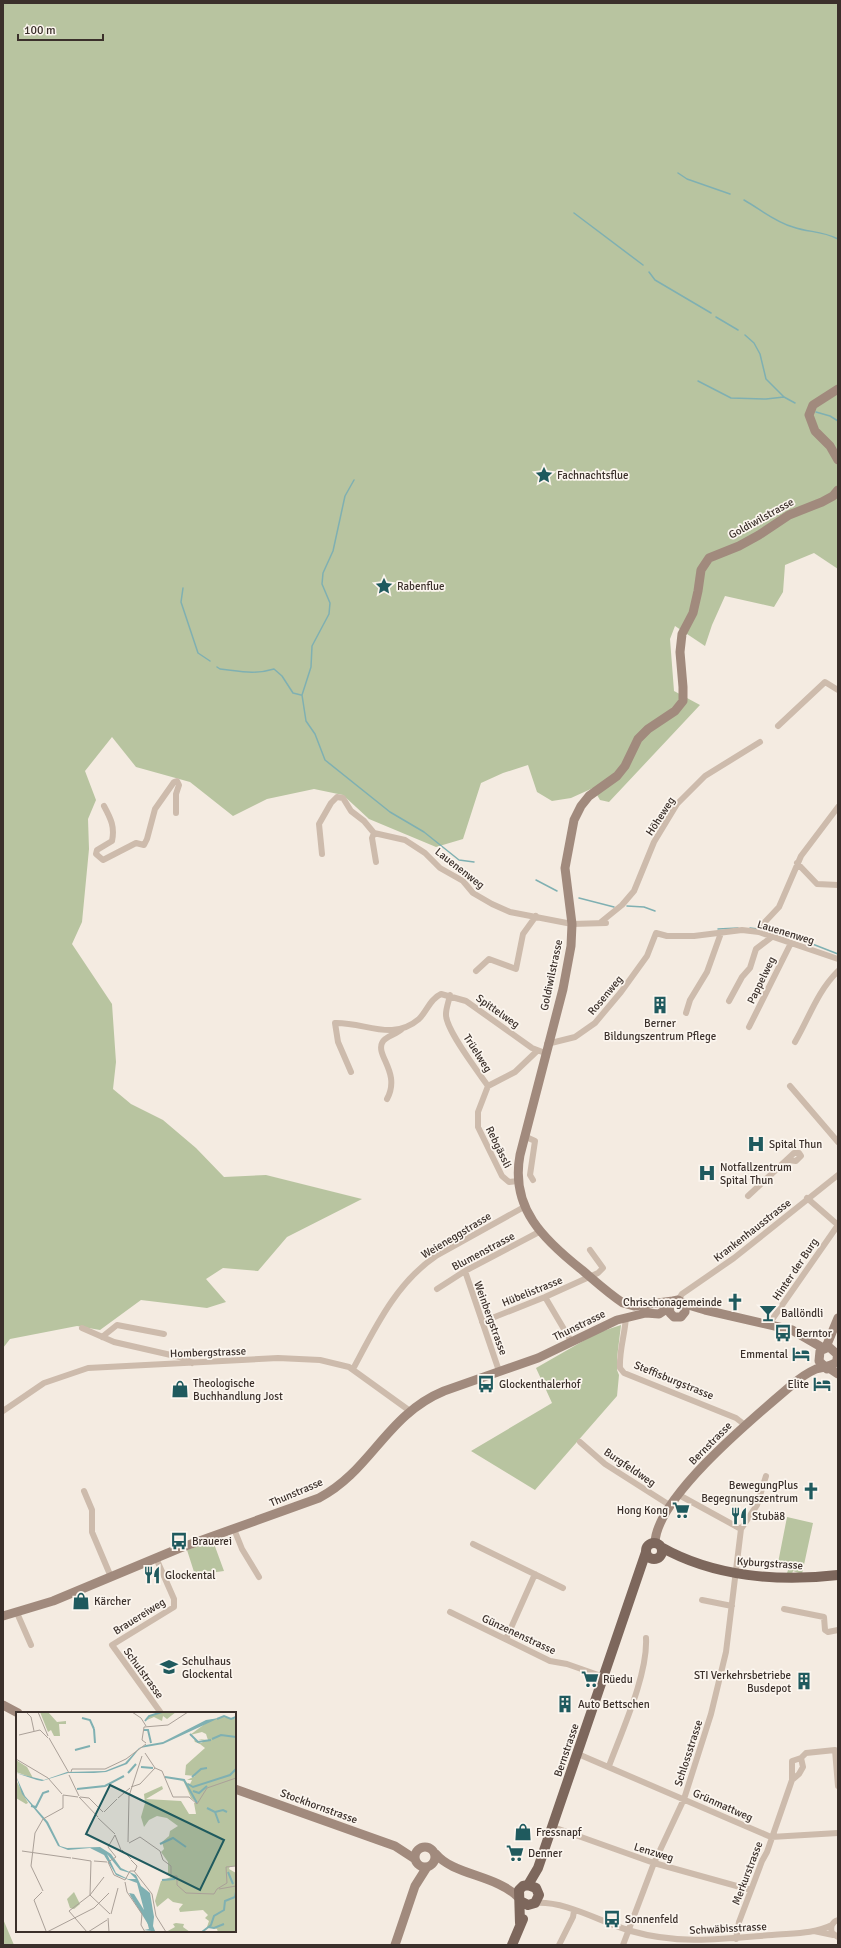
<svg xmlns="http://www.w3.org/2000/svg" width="841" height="1948" viewBox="0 0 841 1948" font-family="Signika,sans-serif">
  <rect width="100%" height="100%" fill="#f4ebe1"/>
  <path fill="#b8c4a0" d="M3,3H838V569L814,553L785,565L783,592L774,607L725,596L712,625L705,646L675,626L670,639L674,691L700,705L609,802L600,800L593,788L571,798L552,801L537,792L528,765L503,773L481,783L463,839L436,847L369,819L343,795L314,789L267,799L233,816L190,782L136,767L112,737L85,771L96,800L88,819L89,849L82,922L72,944L112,1004L116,1062L113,1089L131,1104L163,1120L196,1148L224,1177L266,1175L362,1199L287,1237L258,1271L223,1268L206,1279L226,1302L207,1308L141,1300L100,1330L77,1326L10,1339L3,1348Z
    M621,1325L617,1358V1370L619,1375L617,1396L535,1490L471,1451L552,1403L536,1368L597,1333Z
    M787,1517L813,1523L802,1574L793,1571L792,1574L787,1573L788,1570L777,1568Z
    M213,1541L224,1571L195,1575L187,1550Z
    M3,1919L14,1945H3Z"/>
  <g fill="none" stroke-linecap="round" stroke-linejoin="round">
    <path stroke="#7fb0b2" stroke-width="1.5" d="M678,173L687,179L730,194
      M744,200C760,209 775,222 793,227C810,233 820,230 838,239
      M574,213L643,265
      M649,272L655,280L711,313
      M716,317L738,330
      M745,335L754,343L760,354L766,379L784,397L795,403
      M698,381L731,398L766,399L784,397
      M816,412L830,416L838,421
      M354,480L345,496L333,551L323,573L322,584L330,603L329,614L312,646L311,667L302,695L306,721L315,734L325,760L390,812L424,832L459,860L474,862
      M183,588L181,602L198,653L210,661
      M217,667L220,669C239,671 255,675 274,669L282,676L293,693L301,695
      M536,880L557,891
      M579,898L614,907
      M627,906L644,907L655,911
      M750,928L758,929
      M718,929L738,928
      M767,931L797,938L838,954"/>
    <path stroke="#cdbbac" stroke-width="6" d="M778,726L825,682L838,690
      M104,806C111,819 115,827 112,841L97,850L96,854L103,860L136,843L144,845L147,839L155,809L174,782L177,781L179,785L176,794V813
      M374,833L372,838L376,862
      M322,854L319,824L331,803L337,797L343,798L351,811L364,821L374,833L405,840L425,853L440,868L463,881L473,893L492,904L510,912L572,924L606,923
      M797,863L817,884L838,885
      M601,922L622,905L634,891L654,842L677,804L705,776L760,742
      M759,932L764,923L779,907L801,856L838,807
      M476,971L489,959L516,969L523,934L536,916
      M450,995C449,1001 446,1008 446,1014C445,1029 479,1073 488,1086L515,1072L537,1051
      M729,1001L742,977L750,968L756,949L773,936
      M686,1013L690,1000L707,972L721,933
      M749,1027L791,943
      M795,1042C810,1016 817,992 838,971
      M547,1044L575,1037L595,1023L621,992L647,956L656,933L667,936H694L742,930L759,932L838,959
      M351,1072L338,1042L335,1023C365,1022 392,1042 419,1019C427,1011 430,999 441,994L466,1001L532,1048L545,1053
      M488,1086L478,1112V1127L502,1176L509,1182L518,1181
      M790,1086L838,1142
      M387,1099C401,1073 376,1056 382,1043C385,1036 396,1035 402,1029
      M524,1136L535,1141L530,1175L533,1180
      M748,1196L794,1153H799L801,1156L796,1161L788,1160
      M807,1198L838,1225
      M465,1271L499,1371
      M437,1289L465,1271L539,1232
      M545,1297L571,1341
      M678,1300L682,1294L734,1258L838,1175
      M626,1317C625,1334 619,1351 620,1368L624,1373L736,1418L745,1425
      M482,1322L545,1297L598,1273L603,1268L590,1250
      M769,1324L838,1225
      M82,1328L114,1342L184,1358L192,1363
      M102,1337L117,1325L164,1334
      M353,1369C375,1328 396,1283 436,1256L524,1207
      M3,1411L44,1383L88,1368L278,1358L320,1360L349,1367L410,1411
      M580,1442L605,1464L671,1506
      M84,1491L92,1510V1532L111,1577
      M679,1495L741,1529
      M234,1529L242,1549L259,1577
      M473,1544L563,1588
      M156,1558L174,1599V1607L112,1645L161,1713
      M702,1600L732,1606
      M784,1609L824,1617L825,1630L828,1632L838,1630
      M450,1612L550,1661L567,1664L604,1677
      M17,1613L31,1645
      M506,1639L535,1574
      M578,1754L771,1837L838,1833
      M801,1758L806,1753L835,1750L838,1786
      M609,1766C622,1731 648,1674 646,1638
      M553,1827L654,1863L751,1890
      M535,1903C567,1901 600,1922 631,1931C679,1945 723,1939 772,1935C792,1933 814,1934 832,1925
      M838,1920C832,1922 830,1927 832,1933L838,1937
      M814,1931L833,1935
      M736,1939L739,1922L762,1861L767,1852L792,1780V1761L801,1758L803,1767L799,1774L792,1780
      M559,1945L573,1917L574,1911
      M623,1945L654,1863L684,1799L711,1714L726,1652L741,1529L757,1505L766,1476"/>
    <path stroke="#a18a7d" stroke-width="9" d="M838,389L813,405L809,415L815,431L830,446L838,460
      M673,1301L634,1306L623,1303C608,1293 595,1281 582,1270C544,1240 510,1208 520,1155L563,989L571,946L572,924L565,868L574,820L581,806L589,796L617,776L625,766L638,739L648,729L675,711L683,701V687L680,652L682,634L693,613L698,591L701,570L709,558L739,546L759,535L789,515L822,502L833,496L838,490
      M685,1304V1312L681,1317H674L670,1313L669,1305L673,1301L678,1300L685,1304L705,1310L792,1330L823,1348
      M826,1347L838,1318
      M827,1369L819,1361L820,1351L829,1347L838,1355
      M832,1370L838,1374
      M655,1543C656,1497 758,1414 793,1384C800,1378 807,1373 816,1369C822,1367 831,1367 836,1362C838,1359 837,1357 837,1354
      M3,1616L53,1601L180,1548L319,1498C371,1471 386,1415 444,1391L538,1358L617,1320L646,1313L659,1314L668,1308
      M3,1705L18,1713
      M235,1789L395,1846L415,1859
      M415 1857a10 10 0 1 1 20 0a10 10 0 1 1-20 0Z
      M436,1854C453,1875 496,1875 518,1897
      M395,1945L415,1886L427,1867"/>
    <path stroke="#7d675c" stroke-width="10" d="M646 1551a8 8 0 1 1 16 0a8 8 0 1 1-16 0Z
      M661,1547C714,1577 779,1582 838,1575
      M528,1885L538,1868L646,1552
      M520,1923L519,1890L523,1886L528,1885L536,1888L539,1895L535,1903L528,1905L520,1901
      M512,1945L523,1919"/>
  </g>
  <defs>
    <g id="sight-bare" transform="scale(1.38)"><path d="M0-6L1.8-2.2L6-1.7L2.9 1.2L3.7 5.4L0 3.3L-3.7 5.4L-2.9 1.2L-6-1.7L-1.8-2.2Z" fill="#1f5a5e" stroke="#fbf5ee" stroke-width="2.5" paint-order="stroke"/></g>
    <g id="building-bare" transform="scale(1.38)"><path d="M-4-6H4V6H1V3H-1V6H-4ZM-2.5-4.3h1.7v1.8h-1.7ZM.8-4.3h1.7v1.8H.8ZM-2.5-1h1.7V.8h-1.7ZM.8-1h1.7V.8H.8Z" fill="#1f5a5e" stroke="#fbf5ee" stroke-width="2.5" paint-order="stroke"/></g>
    <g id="hospital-bare" transform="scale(1.38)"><path d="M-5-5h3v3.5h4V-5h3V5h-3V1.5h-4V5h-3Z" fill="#1f5a5e" stroke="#fbf5ee" stroke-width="2.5" paint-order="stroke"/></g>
    <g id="church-bare" transform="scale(1.38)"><path d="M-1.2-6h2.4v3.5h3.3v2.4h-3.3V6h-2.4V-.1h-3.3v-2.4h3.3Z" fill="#1f5a5e" stroke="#fbf5ee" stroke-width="2.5" paint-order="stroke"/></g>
    <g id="bar-bare" transform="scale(1.38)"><path d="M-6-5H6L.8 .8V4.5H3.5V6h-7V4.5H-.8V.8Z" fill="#1f5a5e" stroke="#fbf5ee" stroke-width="2.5" paint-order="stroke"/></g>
    <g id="bus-bare" transform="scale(1.38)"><path d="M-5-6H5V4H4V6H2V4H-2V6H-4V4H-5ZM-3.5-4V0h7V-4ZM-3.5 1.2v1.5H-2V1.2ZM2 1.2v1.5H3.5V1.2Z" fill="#1f5a5e" stroke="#fbf5ee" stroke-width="2.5" paint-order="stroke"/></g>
    <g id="hotel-bare" transform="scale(1.38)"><path d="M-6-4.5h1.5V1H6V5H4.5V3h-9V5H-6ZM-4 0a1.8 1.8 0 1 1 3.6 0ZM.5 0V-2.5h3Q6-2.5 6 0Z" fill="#1f5a5e" stroke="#fbf5ee" stroke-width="2.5" paint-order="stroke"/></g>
    <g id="shop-bare" transform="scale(1.38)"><path d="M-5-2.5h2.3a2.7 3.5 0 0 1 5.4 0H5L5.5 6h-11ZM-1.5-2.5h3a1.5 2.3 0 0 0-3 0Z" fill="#1f5a5e" stroke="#fbf5ee" stroke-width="2.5" paint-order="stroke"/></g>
    <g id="supermarket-bare" transform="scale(1.38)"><path d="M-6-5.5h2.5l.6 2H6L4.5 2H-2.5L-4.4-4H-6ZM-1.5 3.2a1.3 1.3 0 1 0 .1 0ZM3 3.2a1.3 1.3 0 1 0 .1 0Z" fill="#1f5a5e" stroke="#fbf5ee" stroke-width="2.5" paint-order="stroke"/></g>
    <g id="restaurant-bare" transform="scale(1.38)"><path d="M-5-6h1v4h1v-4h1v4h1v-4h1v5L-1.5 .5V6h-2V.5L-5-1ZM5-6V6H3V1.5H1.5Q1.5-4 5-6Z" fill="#1f5a5e" stroke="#fbf5ee" stroke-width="2.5" paint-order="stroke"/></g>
    <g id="school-bare" transform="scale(1.38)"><path d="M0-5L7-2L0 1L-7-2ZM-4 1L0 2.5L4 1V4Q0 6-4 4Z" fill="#1f5a5e" stroke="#fbf5ee" stroke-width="2.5" paint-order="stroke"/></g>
  </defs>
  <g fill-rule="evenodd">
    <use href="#sight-bare" x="544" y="475"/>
    <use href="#sight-bare" x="384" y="586"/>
    <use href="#building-bare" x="660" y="1005"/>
    <use href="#hospital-bare" x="756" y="1144"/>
    <use href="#hospital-bare" x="707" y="1173"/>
    <use href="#church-bare" x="735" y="1302"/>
    <use href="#bar-bare" x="768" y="1313"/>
    <use href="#bus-bare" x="783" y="1333"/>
    <use href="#hotel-bare" x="801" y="1354"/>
    <use href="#bus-bare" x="486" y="1384"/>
    <use href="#hotel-bare" x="822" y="1384"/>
    <use href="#shop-bare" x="180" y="1389"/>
    <use href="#church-bare" x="811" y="1491"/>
    <use href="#supermarket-bare" x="681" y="1510"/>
    <use href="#restaurant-bare" x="739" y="1516"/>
    <use href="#bus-bare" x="179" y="1541"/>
    <use href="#restaurant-bare" x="152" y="1575"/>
    <use href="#shop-bare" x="81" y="1601"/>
    <use href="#school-bare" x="169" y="1667"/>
    <use href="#supermarket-bare" x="590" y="1679"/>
    <use href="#building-bare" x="804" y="1681"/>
    <use href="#building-bare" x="565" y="1704"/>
    <use href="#shop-bare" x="523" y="1832"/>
    <use href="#supermarket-bare" x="515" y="1853"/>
    <use href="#bus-bare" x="612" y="1919"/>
  </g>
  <g text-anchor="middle" stroke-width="3.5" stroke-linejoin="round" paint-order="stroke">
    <g font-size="11" fill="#3b302b" stroke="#fbf5ee" text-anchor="start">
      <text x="557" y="479">Fachnachtsflue</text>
      <text x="397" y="590">Rabenflue</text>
      <text x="660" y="1027" text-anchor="middle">Berner<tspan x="660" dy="13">Bildungszentrum Pflege</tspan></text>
      <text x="769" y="1148">Spital Thun</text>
      <text x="720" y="1171">Notfallzentrum<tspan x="720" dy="13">Spital Thun</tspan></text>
      <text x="722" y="1306" text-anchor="end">Chrischonagemeinde</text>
      <text x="781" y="1317">Ballöndli</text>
      <text x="796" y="1337">Berntor</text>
      <text x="788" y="1358" text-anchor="end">Emmental</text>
      <text x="193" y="1387">Theologische<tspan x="193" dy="13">Buchhandlung Jost</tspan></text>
      <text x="499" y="1388">Glockenthalerhof</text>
      <text x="809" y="1388" text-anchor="end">Elite</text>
      <text x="798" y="1489" text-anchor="end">BewegungPlus<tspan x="798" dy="13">Begegnungszentrum</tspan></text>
      <text x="668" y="1514" text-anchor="end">Hong Kong</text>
      <text x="752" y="1520">Stubä8</text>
      <text x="192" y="1545">Brauerei</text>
      <text x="165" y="1579">Glockental</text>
      <text x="94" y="1605">Kärcher</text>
      <text x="182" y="1665">Schulhaus<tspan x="182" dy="13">Glockental</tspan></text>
      <text x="791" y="1679" text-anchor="end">STI Verkehrsbetriebe<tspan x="791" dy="13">Busdepot</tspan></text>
      <text x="603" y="1683">Rüedu</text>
      <text x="578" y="1708">Auto Bettschen</text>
      <text x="536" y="1836">Fressnapf</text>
      <text x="528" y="1857">Denner</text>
      <text x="625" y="1923">Sonnenfeld</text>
    </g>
    <g font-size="11" fill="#3b302b" stroke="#fbf5ee">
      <text transform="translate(761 518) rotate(-29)" y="4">Goldiwilstrasse</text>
      <text transform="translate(660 816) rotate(-57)" y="4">Höheweg</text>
      <text transform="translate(460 868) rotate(38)" y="4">Lauenenweg</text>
      <text transform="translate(786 932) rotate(17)" y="4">Lauenenweg</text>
      <text transform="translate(551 975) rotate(-78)" y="4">Goldiwilstrasse</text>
      <text transform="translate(761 980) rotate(-64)" y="4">Pappelweg</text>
      <text transform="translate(605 995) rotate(-50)" y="4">Rosenweg</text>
      <text transform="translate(498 1011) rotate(35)" y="4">Spittelweg</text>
      <text transform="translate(478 1053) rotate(57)" y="4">Trüelweg</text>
      <text transform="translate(499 1147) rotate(64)" y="4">Rebgässli</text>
      <text transform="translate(752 1230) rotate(-38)" y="4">Krankenhausstrasse</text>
      <text transform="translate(456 1235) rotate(-31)" y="4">Weieneggstrasse</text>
      <text transform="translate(483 1251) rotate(-28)" y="4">Blumenstrasse</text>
      <text transform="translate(795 1269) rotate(-56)" y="4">Hinter der Burg</text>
      <text transform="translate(532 1291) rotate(-22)" y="4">Hübelistrasse</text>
      <text transform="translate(491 1318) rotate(70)" y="4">Weinbergstrasse</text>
      <text transform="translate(579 1325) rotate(-26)" y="4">Thunstrasse</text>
      <text transform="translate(208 1352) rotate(-2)" y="4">Hombergstrasse</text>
      <text transform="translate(674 1380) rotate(22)" y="4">Steffisburgstrasse</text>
      <text transform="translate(710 1443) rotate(-45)" y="4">Bernstrasse</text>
      <text transform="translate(630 1467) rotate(34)" y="4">Burgfeldweg</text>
      <text transform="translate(296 1492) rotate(-23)" y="4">Thunstrasse</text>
      <text transform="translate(770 1563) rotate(4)" y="4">Kyburgstrasse</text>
      <text transform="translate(139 1616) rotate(-32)" y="4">Brauereiweg</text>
      <text transform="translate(519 1634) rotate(25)" y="4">Günzenenstrasse</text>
      <text transform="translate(144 1673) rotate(54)" y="4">Schulstrasse</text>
      <text transform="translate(566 1750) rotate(-71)" y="4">Bernstrasse</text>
      <text transform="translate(688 1753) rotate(-72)" y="4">Schlossstrasse</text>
      <text transform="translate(723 1805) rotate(24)" y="4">Grünmattweg</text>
      <text transform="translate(319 1806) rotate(20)" y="4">Stockhornstrasse</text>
      <text transform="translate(654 1852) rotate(17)" y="4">Lenzweg</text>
      <text transform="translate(747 1873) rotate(-69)" y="4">Merkurstrasse</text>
      <text transform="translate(728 1928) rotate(-3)" y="4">Schwäbisstrasse</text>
    </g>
  </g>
  <g transform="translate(16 1712)">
    <rect width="220" height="220" fill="#f4ebe1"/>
    <path d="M24,0H32L41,10L50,9V12H43L44,24H38L35,18L32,20ZM143,0H160L151,7L147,4L146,9L138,5L131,8L132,5ZM207,5L220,7V154H214L213,157L220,161V220H202L201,217L191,215L193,209L189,206L192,203L187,198L164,200L163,197L167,192L157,190L152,186L141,195L139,189L145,169L155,165L150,162L152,160V150L145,140L148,137L146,130L153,124L154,119L162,114L151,106L141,104L133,108L128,115L125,105L129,91L128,82L146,74L147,77L130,87L165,89L173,102H180L178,91H181L175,86L168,70L162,67L174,72L176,68H171L179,64L169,63L170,53L189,36L184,32H183L182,31L179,30L178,28L185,31L189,29L182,27L192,28L190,22L186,20L174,23L194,8ZM0,48L11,55L17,66L0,60ZM0,68L12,91L10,92L0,86ZM58,180L64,192L58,197L54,196L51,187ZM160,211L168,212L167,215L174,220H150L159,215L157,212Z" fill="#b8c4a0"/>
    <path d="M203,6L147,32L124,36L111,52L90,60L78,61H52L26,69L21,68L0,61L28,68L51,60L89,59L109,51L123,36L130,33L147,30L190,8ZM0,64L9,84L32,110L44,134L51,136L84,135L95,142L105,156L120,163L125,174L134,181L138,205L137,214L139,219L143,220L128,218L133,217L131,209L113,181L118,182L128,198L121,171L100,163L88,143L74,136L52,138L42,134L30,111L6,82ZM91,142L104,158L114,161L120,167H112L100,161Z" fill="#7fb0b2" fill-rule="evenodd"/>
    <path fill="none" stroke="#7fb0b2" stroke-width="2" d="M66,6L74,8L78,17M201,7L208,4L215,7L220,5M129,9L133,4L146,0M78,17L79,31M128,18H132L135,31M174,22L182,30L195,28M196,27L205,23L220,25M59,38L74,34M125,55L137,56M112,61L120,52M149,65L168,68L181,91M176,65L185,57L191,56M172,72L177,75L214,63L220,57M61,77L89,74L108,64M177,79L183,81L191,74M15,94L20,95L27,81L33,79M191,96L199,100L203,111M199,100L207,98L211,100M144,132L157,126L170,135M212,160L217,172M146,168L159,167M115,183L138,220M192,215L198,216L208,212M186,220L195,213L198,204L208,198L209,189L219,185L220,180"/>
    <path fill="none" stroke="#aaa098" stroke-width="1" d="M10,0L15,5L18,19M22,0L32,24M116,0L125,6L130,14M3,23L24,18L32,26M33,26L53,61M130,31L126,28L128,15L152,13L172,0M129,41L139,56M0,47L32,66L46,82M139,56L146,59L157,85H173L181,92L191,76L220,66M55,60L56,57H89L110,47L130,32M53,63L63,84M115,75L124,72L139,56M47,83L62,85M63,85L82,105M64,85L73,86L87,100M102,86L114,76M88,100L101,87M82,106L99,122M99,123L105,138M112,130L113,84L126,44M113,131L124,125L144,139L147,148L155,154V164H161V173L170,181L198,182L201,177L211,171L210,155L220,154M106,138L115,147M6,139L55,146M56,146L75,149M115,148L121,154L119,159M78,149L91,150M92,150L100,145L92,135L99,123M92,150L98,163L109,168M118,159L136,182L140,204L150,220M109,168L114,159H119M109,170L111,180L126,202L125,213L129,220M203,177L220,174M27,179L15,154L19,121L27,107L47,96V83M26,180L18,188L30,219M74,183L94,202M74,183L88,165M95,202L102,176M92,206L93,220M31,220L78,196L93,181M71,220L53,199L74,183L75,149M72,220L91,208"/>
    <path fill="#1f5a5e" fill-opacity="0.15" stroke="#1f5a5e" stroke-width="2" d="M94,73L208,128L184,178L70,122Z"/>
    <rect width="220" height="220" fill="none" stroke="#3b302b" stroke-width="2"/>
  </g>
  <rect width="841" height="1948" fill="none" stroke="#3b302b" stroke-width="8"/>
  <path d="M18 34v6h85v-6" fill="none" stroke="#3b302b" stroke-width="2"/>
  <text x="24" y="34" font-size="12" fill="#3b302b" stroke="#fbf5ee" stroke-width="3" paint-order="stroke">100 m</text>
</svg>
